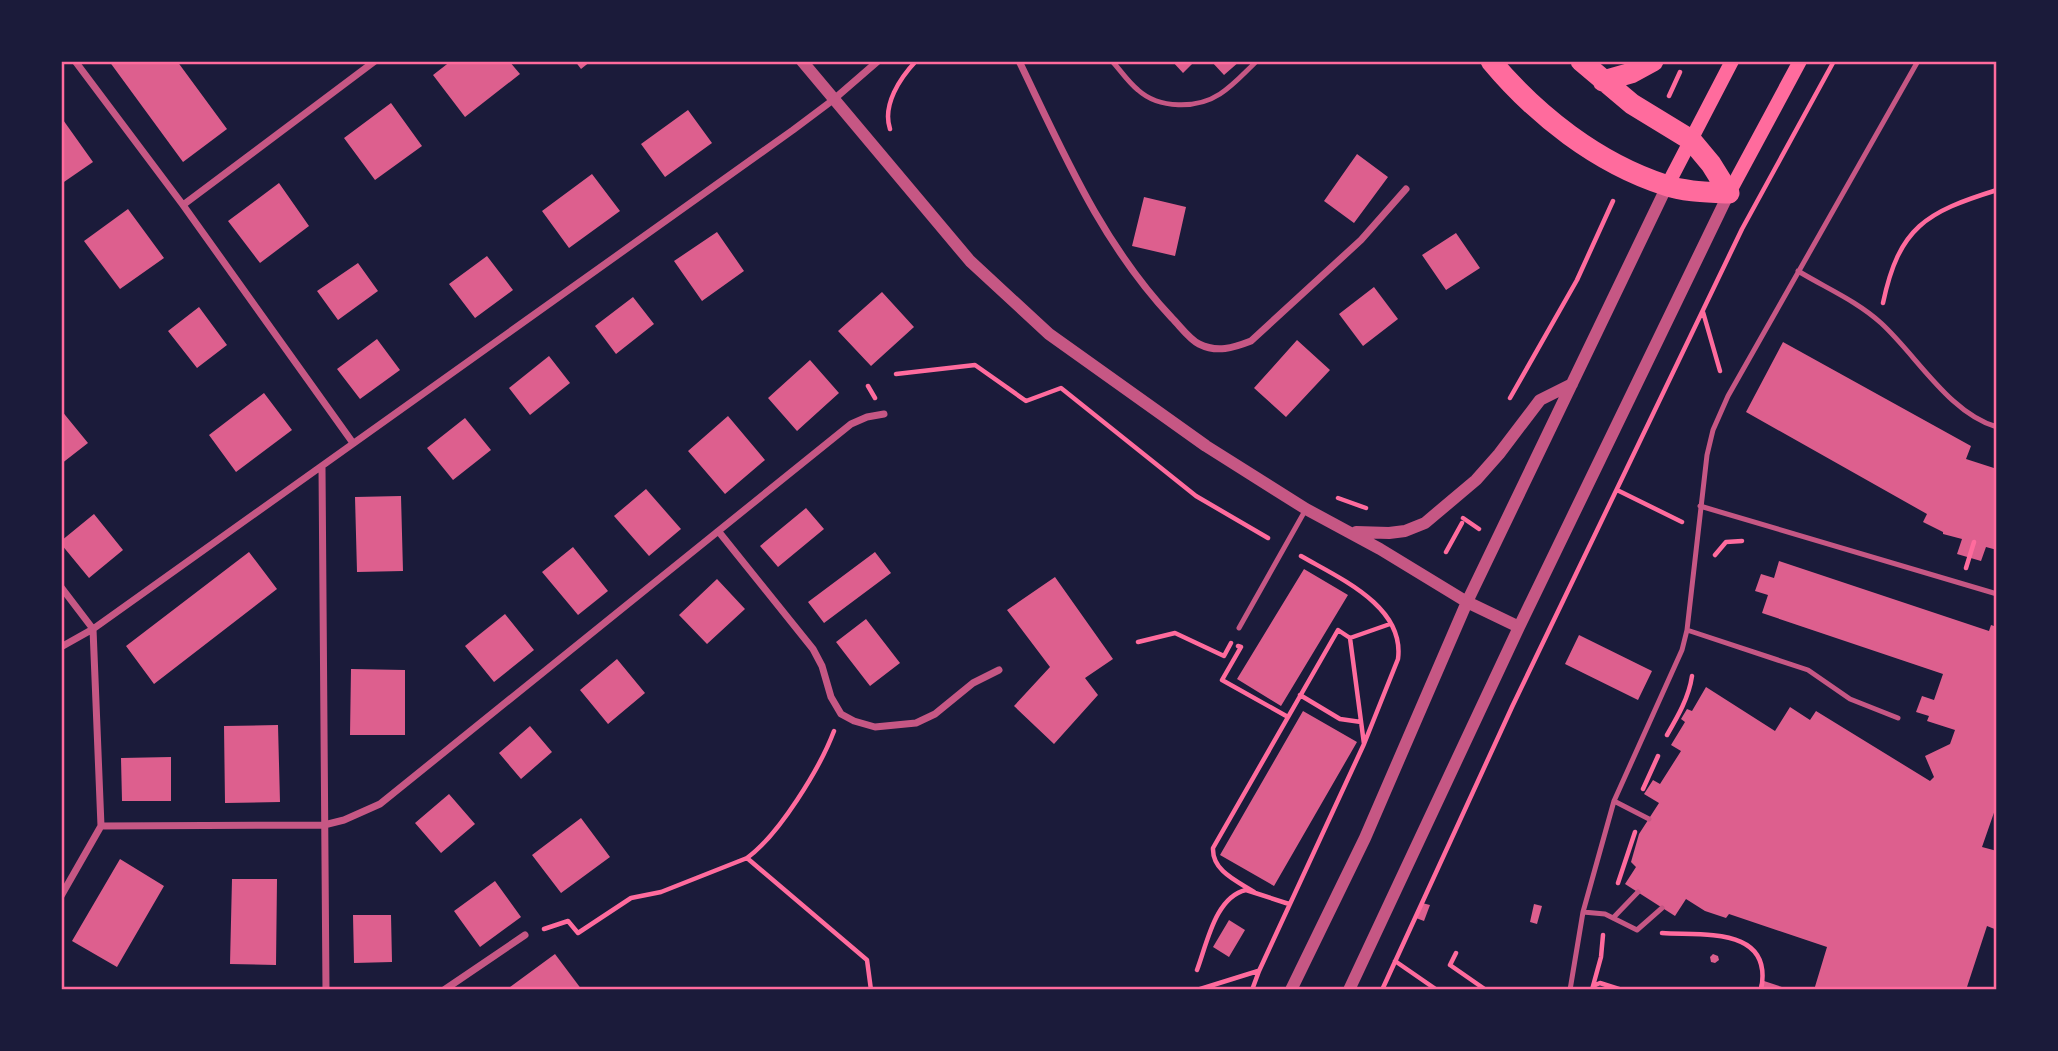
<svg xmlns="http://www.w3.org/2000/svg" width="2058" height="1051" viewBox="0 0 2058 1051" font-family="'Fira Sans',sans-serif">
  <rect width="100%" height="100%" fill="#1b1b3a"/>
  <path fill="#dd5f8e" d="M109,61H177L227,129L183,162Z
    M451,61H509L520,74L465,117L433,75Z
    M575,61H591L581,69Z
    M1172,61H1195L1183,73Z
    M1211,61H1240L1224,75Z
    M391,103L422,146L375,180L344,138Z
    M688,110L712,143L665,177L641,144Z
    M61,117L93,162L61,184Z
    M1357,154L1388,177L1354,223L1324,201Z
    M592,174L620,211L569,248L542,211Z
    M279,183L309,226L260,263L228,221Z
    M1144,197L1186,207L1175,256L1132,246Z
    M128,209L164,258L120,289L84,241Z
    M717,232L744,271L702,301L674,261Z
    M1456,233L1480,268L1446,290L1422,255Z
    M487,256L513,290L475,318L449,284Z
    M358,263L378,291L338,320L317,291Z
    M1374,287L1398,319L1363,346L1339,314Z
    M882,292L914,327L871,366L838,331Z
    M633,297L654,324L616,354L595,326Z
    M199,307L227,345L197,368L168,331Z
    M377,339L400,370L360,399L337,369Z
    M1297,340L1330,370L1286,417L1254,388Z
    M1783,342L1971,446L1966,459L1997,469V550L1986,547L1981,561L1957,554L1962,539L1943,534V532L1923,522L1927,514L1746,412Z
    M549,356L570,383L530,415L509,388Z
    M810,360L839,393L797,431L768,398Z
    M264,393L292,430L236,472L209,435Z
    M61,410L88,443L61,464Z
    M728,416L765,460L725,494L688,451Z
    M465,418L491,450L453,480L427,448Z
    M646,489L681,529L649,556L614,516Z
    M401,496L403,571L357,572L355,497Z
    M806,508L824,529L778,567L760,546Z
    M94,514L123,550L89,578L61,544V541Z
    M573,547L608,591L578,615L542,572Z
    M249,552L277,589L154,684L126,646Z
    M875,552L891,573L824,623L808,602Z
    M1779,561L1989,631L1991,625L1997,627V804L1982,847L1997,851V930L1987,926L1966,990H1814L1827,947L1729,914L1726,918L1705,911L1686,899L1675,916L1625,884L1636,867L1631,862L1639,834L1659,803L1644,794L1653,780L1660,784L1681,751L1671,745L1685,722L1681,719L1687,709L1692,711L1706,687L1775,731L1790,707L1810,720L1816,711L1930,781L1934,777L1925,756L1950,744L1955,730L1927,721L1929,716L1916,712L1922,696L1934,700L1943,674L1762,613L1768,595L1755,591L1761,574L1774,578Z
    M1304,569L1348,595L1281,706L1237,679Z
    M1055,577L1113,659L1085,678L1098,695L1054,744L1014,706L1050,667L1007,610Z
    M717,579L745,609L707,644L679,615Z
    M505,614L534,650L494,682L465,646Z
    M866,619L900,663L870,686L836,642Z
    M1579,635L1652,671L1638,700L1565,664Z
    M617,659L645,693L608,724L580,690Z
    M351,669L405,670V735H350Z
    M1303,711L1357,742L1274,886L1220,855Z
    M278,725L280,802L225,803L224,726Z
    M530,726L552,752L521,779L499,753Z
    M171,757V801H122L121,758Z
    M449,794L475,824L441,853L415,823Z
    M581,818L610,857L561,893L532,855Z
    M120,859L164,886L117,967L72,941Z
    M232,879H277L276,965L230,964Z
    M495,881L521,917L480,947L454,911Z
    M1422,903L1430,905L1424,921L1416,918Z
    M1534,904L1542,906L1537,924L1530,922Z
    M353,915H391L392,962L354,963Z
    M1229,920L1245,930L1229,957L1213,947Z
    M555,954L582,990H506Z
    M1713,954L1718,956L1719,960L1715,963L1711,962L1710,957Z
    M1761,980L1788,989V990H1758Z"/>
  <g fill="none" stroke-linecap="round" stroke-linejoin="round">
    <path stroke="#ff6b9d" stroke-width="4.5" d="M1669,96L1680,72
      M890,129C882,105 900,78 916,61
      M1883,303C1899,227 1926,212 1997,190
      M1703,312L1720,371
      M896,374L975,365L1026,401L1061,388L1196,496L1268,538
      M868,386L875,398
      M1510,398L1577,280L1613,201
      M1617,490L1682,522
      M1338,498L1366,508
      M1463,518L1479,529
      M1446,552L1462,523
      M1715,555L1726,542L1742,541
      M1966,568L1974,542
      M1350,638L1390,624
      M1138,642L1175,633L1224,656L1231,643
      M1238,646L1241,647L1222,680L1288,717
      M1300,695L1340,719L1361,722
      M1667,735C1678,716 1689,697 1692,676
      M1643,789L1658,756
      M747,858L867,960L871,990
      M1618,883L1635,832
      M1254,892C1237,881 1212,871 1213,848L1338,630L1350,638L1364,744
      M544,929L568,921L578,933L631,898L661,892L747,858C779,835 820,768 834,731
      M1662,933C1703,936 1774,926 1761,990
      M1456,953L1450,965L1486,990
      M1395,961L1437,990
      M1197,970C1207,944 1215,897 1246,890L1289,904
      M1593,986L1601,957L1603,935
      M1197,990L1258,971
      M1252,990L1259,971L1364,744L1398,659C1405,606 1339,578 1301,556
      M1382,990L1512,707L1742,229L1834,61
      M1592,990L1593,986L1600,983L1622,990"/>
    <path stroke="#c65784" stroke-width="5" d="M1112,61C1121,71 1128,82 1138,90C1159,109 1197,109 1220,94C1234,85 1245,72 1257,61
      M1798,271C1826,288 1857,301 1881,323C1917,356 1949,413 1997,427
      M1700,506L1997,594
      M1239,628L1306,509
      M1687,630L1808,670L1850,699L1898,718
      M1614,801L1649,819
      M1583,912L1605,914L1637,930L1662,908
      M1613,918L1638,892
      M1570,990L1583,912L1614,801L1682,650L1687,630L1707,455L1713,430L1728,396L1918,61"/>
    <path stroke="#c65784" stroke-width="7" d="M75,61L183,205L353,443
      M1019,61C1063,152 1102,244 1172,318C1180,326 1189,339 1199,344C1217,353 1233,348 1251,341L1361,240L1406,189
      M183,205L375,61
      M322,467L326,990
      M719,532L813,649L822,666L831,697L841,714L854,721L875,727L916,723L935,714L973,683L999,670
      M61,587L93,629L101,826L61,896
      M61,647L93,629L793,130L833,100L878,61
      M101,826L324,825L344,820L380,804L851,424L867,417L884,414
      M444,990L525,935"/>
    <path stroke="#c65784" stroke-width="12" d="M802,61L970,261L1049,334L1206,446L1306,509L1380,549L1467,602L1519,627
      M1356,532L1389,533L1405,531L1425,523L1476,480L1499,454L1540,400L1572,384
      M1291,990L1365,838L1467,602L1667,186
      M1349,990L1519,627L1729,193"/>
    <path stroke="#ff6b9d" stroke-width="14" d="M1667,186L1732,61
      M1729,193L1800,61"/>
    <path stroke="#ff6b9d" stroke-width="21" d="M1491,61C1536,115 1597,163 1665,185C1685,192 1708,192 1729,193
      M1581,61L1632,104L1691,140L1711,164L1729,193
      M1603,81L1631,73L1653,61"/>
  </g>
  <rect width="2058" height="1051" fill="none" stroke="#1b1b3a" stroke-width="126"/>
  <rect x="63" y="63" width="1932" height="925" fill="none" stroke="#ff6b9d" stroke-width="2.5"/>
</svg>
